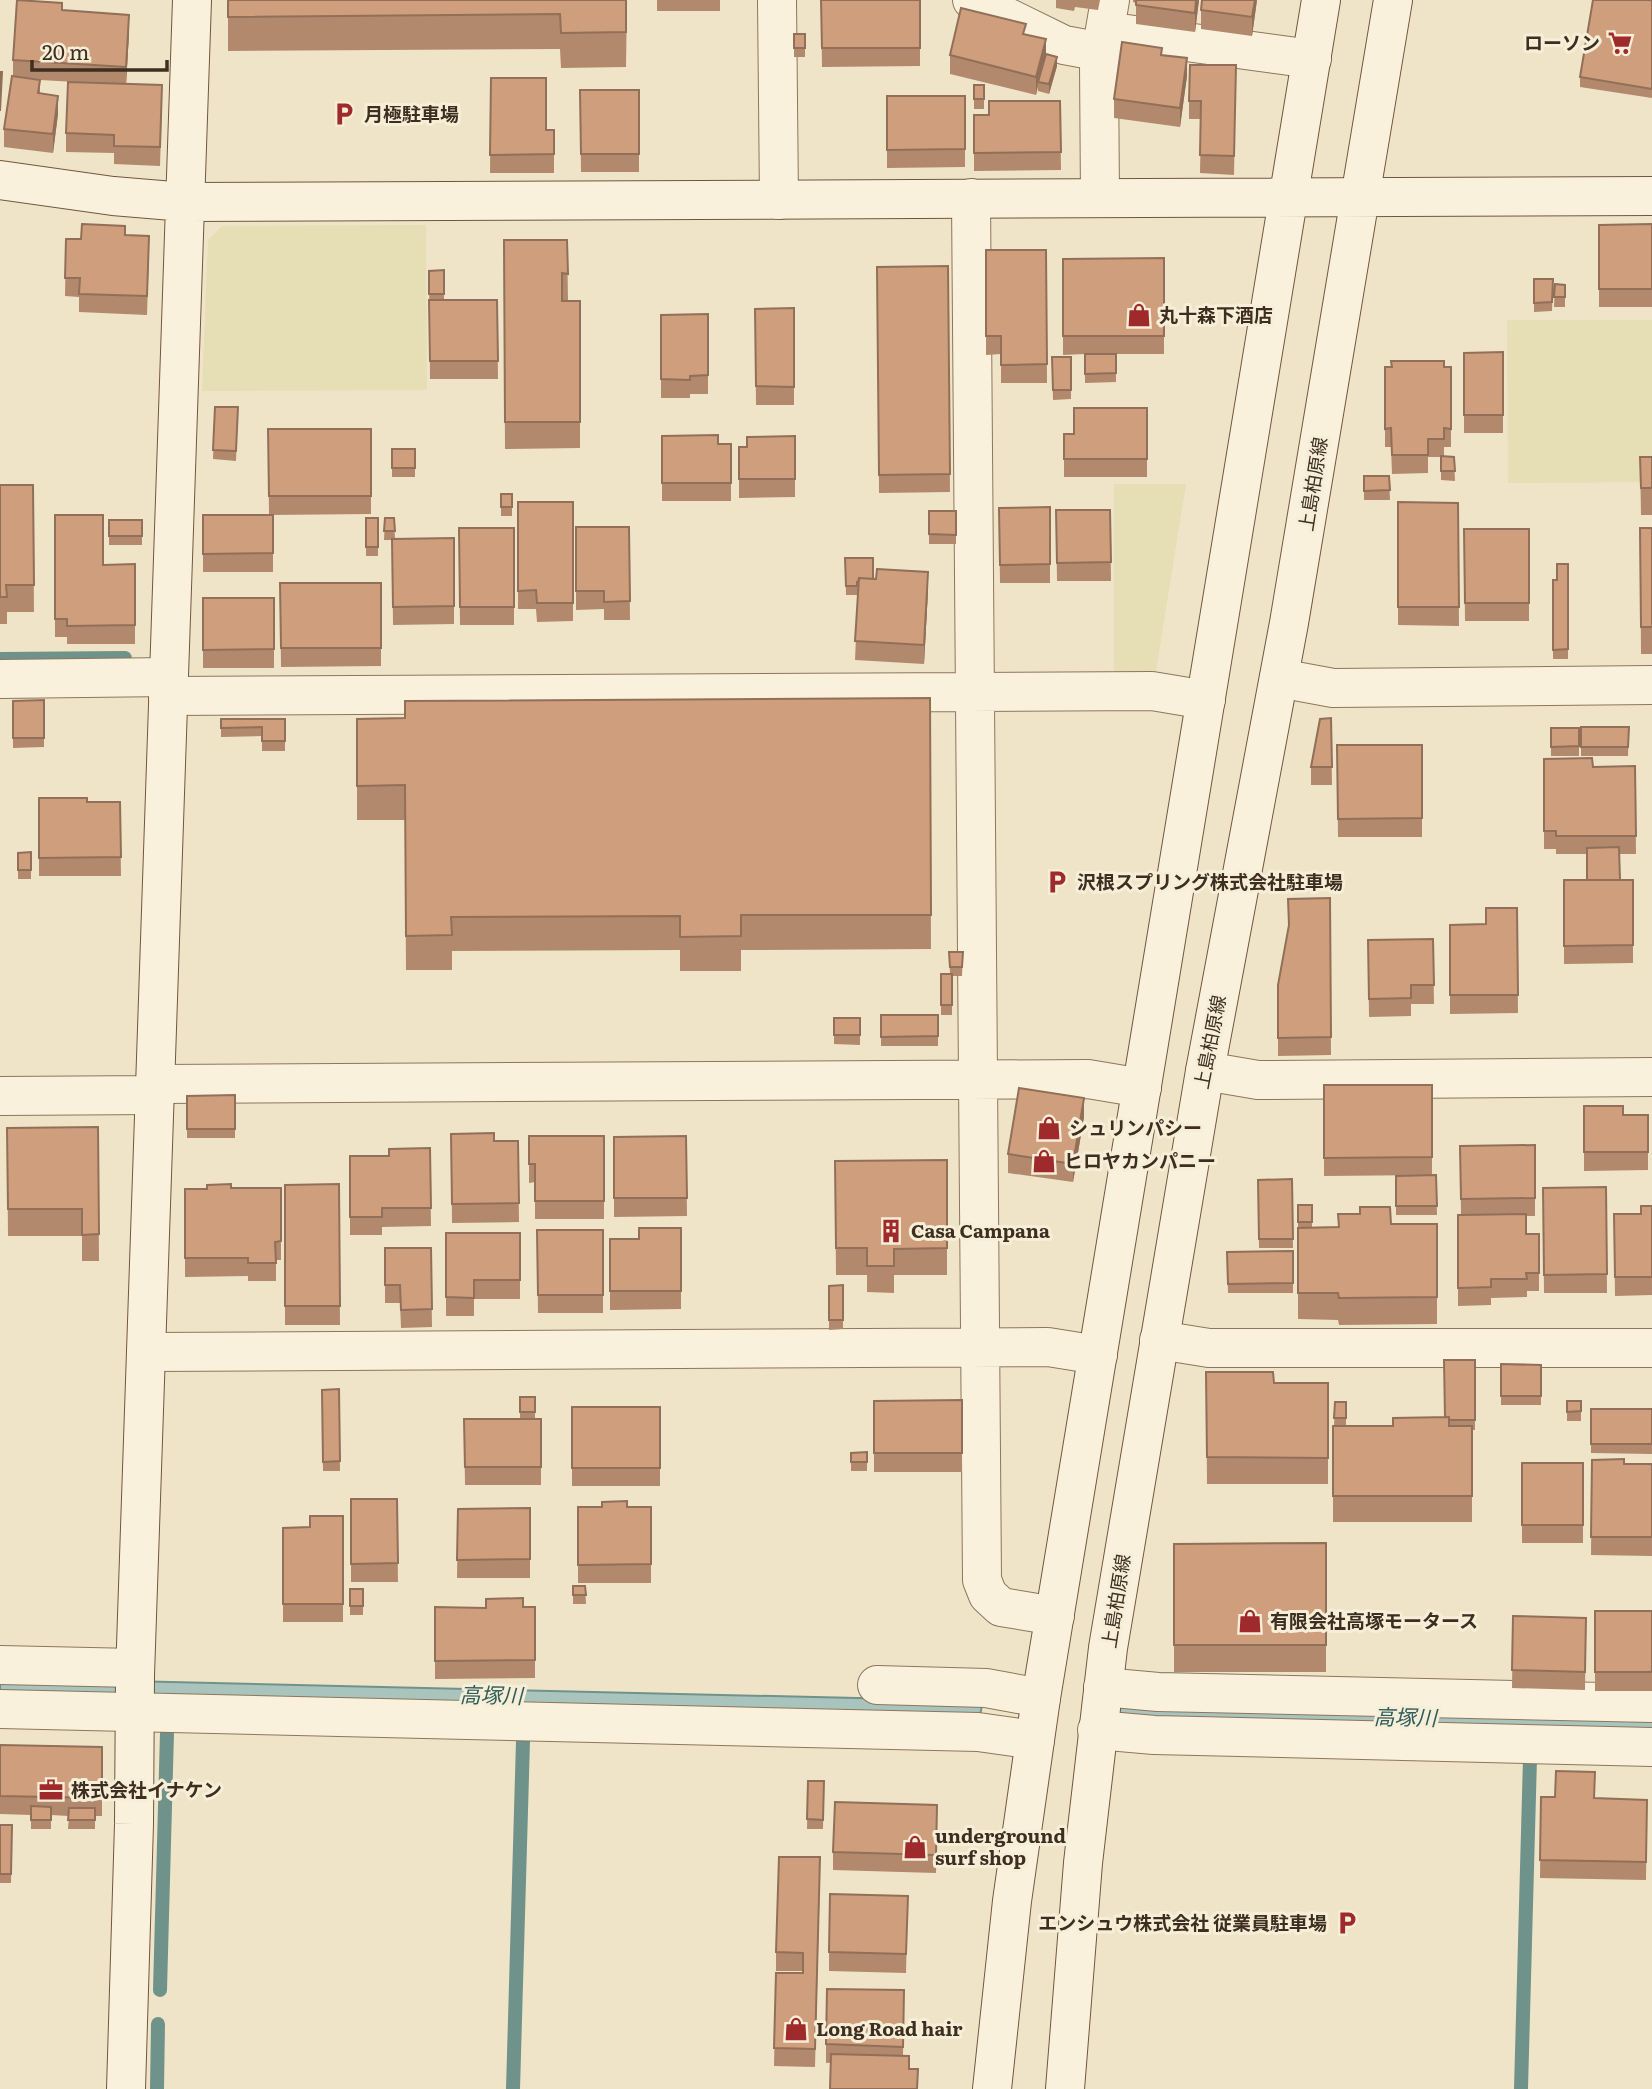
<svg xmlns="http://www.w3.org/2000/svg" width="1652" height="2089" viewBox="0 0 1652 2089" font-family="Literata,'Noto Sans JP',serif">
  <rect width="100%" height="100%" fill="#f0e4c8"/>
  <path fill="#e6deb5" d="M426,225L427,390L202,391L208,240L222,226Z
    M1507,320H1652V482L1508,483Z
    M1114,484H1186L1156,671H1114Z"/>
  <path fill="#a9c4bc" stroke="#6f938a" stroke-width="2" d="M0,1678L983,1701L980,1715L0,1692Z"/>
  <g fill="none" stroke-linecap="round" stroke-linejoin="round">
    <path stroke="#6f938a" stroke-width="14" d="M0,659L125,658
      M160,1990L167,1733
      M157,2089L158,2024
      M513,2089L523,1741
      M1521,2089L1530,1758"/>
    <path stroke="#a9c4bc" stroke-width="80" d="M1157,1712L1652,1724"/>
    <g stroke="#8d765c" stroke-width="40">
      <path id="street" d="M777,0L779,200
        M972,0L1064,45L1102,52
        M1105,31L1312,59
        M971,198L982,1580L988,1595L1001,1607L1055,1616
        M1100,198L1099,65L1110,0
        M1279,678L1333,688L1652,685
        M0,679L169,677
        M168,696L1152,691L1206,700
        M1205,1071L1258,1080L1652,1077
        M155,1084L1088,1079L1142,1088
        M0,1096L155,1095
        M1159,1340L1209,1348H1652
        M146,1352L1048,1347L1098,1355
        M0,1665L135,1668
        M877,1685L986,1688L1041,1698
        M1103,1687L1158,1692L1652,1703
        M0,1709L978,1732L1035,1740
        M1097,1730L1154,1735L1652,1747"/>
    </g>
    <g stroke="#6f573f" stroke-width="40">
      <path id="secondary" d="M0,180L113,196L185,202L1652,196
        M126,2089L134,1824L135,1675L192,0
        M992,2089L1012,1901L1041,1698L1321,0
        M1065,2089L1083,1863L1108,1648L1205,1071L1289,623L1393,0"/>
    </g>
    <use href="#street" stroke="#faf1dc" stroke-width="38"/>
    <use href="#secondary" stroke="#faf1dc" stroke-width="38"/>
  </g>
  <path fill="#b2896c" d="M228,0H627L626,67L561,68L560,49L228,51Z
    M657,0H720V11H657Z
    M821,0H920V66L822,67Z
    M1056,0H1100L1098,10L1075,7L1074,11L1056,8Z
    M1133,0H1199L1195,32L1136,24V3L1133,2Z
    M1257,0L1252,36L1201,29V10Z
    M1652,0V98L1580,87V77Z
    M62,10L129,33L126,84L162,103L160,166L114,164V153L66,152V133L76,82L40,80V93L58,114L53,153L4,147V129L13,76V60Z
    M794,34H805V57H794Z
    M1026,35L1057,66L1049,94L1038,91V87L1036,95L950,74V55Z
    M1162,55L1187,76L1180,127L1114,118V99Z
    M1236,65L1234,175L1200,173L1201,119H1189V101Z
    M491,78L546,130H554V173H490Z
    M974,85H984V109H974Z
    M580,90H639V172H581Z
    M887,96H965V167L887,168Z
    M1060,101L1061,170L974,171V115H989Z
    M1652,224V307H1599V225Z
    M125,235L149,254L147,315L79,312V297L65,296L66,239H81Z
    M504,240H567L568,300H562V301H580V448L505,449Z
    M986,250H1046L1047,383H1001V354L986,355Z
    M1164,258V354H1116V382L1085,383V354L1063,355V259Z
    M948,266L950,492L879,493L877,267Z
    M444,270V300H497L498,379H430L429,271Z
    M1534,279H1553L1552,311L1534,312Z
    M1555,284L1565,285V307H1554Z
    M794,308V405H756L755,309Z
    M708,314V394H690V398H661V315Z
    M1503,352V433H1464V353Z
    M1052,357H1071V399L1053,400Z
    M1385,367H1451V447H1444V457H1454L1455,481L1441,480V457H1428V473L1392,474L1391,447H1385Z
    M215,407H238L236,461L213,459Z
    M1147,408V477H1064V434H1074Z
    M268,429H371V514L269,515Z
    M662,436L718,444H731V501H662Z
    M795,436V497L739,498V447H747Z
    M392,449H415V477H392Z
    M1640,457H1652V515H1641Z
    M1364,476H1389L1390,500H1364Z
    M0,485H33L34,612H7V624H0Z
    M501,494H512V516H501Z
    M518,502H573V621L537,622L536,609H518Z
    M1398,502L1458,503L1459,626L1398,625Z
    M1050,507V583H1000L999,508Z
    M1056,510H1110L1111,581H1057Z
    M929,511H956V544H929Z
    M55,515L103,565L135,564V644H67V637H55Z
    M203,515H273V572H203Z
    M366,518H378V556H366Z
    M385,518H394L395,539L454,538V624L393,625L392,540H384Z
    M109,520H142V545H109Z
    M576,527H629L630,620H604V609L576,610Z
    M459,528H514V625H460Z
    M1640,528H1652V654H1641Z
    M1464,529H1529V621H1465Z
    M845,558L873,579L928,590L924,664L855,660L858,591L857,595H846Z
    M1568,564V659H1553V580H1557Z
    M280,583H381V666L281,667Z
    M203,598H274V668H203Z
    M930,698L931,949L741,950V971H680V950L452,951V970H406L405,820H357V753L405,718Z
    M44,700V747L13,748V701Z
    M1331,718L1332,785H1311V767Z
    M221,719H285V751H262V736L221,737Z
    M1581,727H1629L1628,756H1581Z
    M1551,728H1579V756H1551Z
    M1337,745H1422V837H1338Z
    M1544,759L1593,767L1635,766L1636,854H1619L1620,880H1633V963L1564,964V880H1587V854H1556V849H1544Z
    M39,798L87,802H120L121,876H39Z
    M31,852V879H18V853Z
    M1330,898L1331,1055L1278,1056V985Z
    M1517,908L1518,1013L1450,1014V925L1486,924Z
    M1433,939L1434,1004H1411V1016L1369,1017L1368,940Z
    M949,952H963L962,976H952V1015H941V974H950Z
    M881,1015H938V1046H881Z
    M834,1018H860V1045L834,1044Z
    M1324,1085H1432V1175L1324,1176Z
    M235,1095V1138H187V1096Z
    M1584,1106L1623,1115H1648V1170L1584,1171Z
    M1084,1117L1073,1182L1008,1173V1154Z
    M98,1127L99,1261H82V1236H8L7,1128Z
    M451,1134L494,1141H518L519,1222L452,1223Z
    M529,1136H604V1219H535V1182L529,1183Z
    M686,1136L687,1216L614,1217V1137Z
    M1535,1145V1216H1526V1234H1539V1291H1527V1297L1491,1298V1305L1458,1306V1215H1461L1460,1146Z
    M430,1148L431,1226L382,1227V1235H350V1156H389Z
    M947,1160V1275H894V1293L867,1292V1275H836L835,1161Z
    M1436,1175L1437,1215H1396V1176Z
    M1292,1179L1293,1248H1259L1258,1180Z
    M339,1184L340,1325H285V1185Z
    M1606,1187L1607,1293H1544L1543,1188Z
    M281,1188V1260H276V1281H248V1276L185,1277V1189Z
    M1298,1205H1312V1228L1391,1224H1437V1324L1339,1325L1338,1320L1298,1319Z
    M1652,1206V1295L1615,1296L1614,1214H1641Z
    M681,1228V1309L610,1310V1239H639Z
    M537,1230H603V1313H538Z
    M446,1233H520V1299H474V1316H446Z
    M385,1248H431L432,1327L401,1328L400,1303H385Z
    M1293,1251V1293H1228L1227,1252Z
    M843,1285V1329L829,1330V1286Z
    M1475,1360V1430H1472V1522H1333V1426H1334L1335,1402H1346V1426H1393L1445,1417Z
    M1501,1364L1541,1365V1405H1501Z
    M1206,1372L1274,1383H1328V1484H1207Z
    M339,1389L340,1471H323L322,1390Z
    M520,1397H535V1419H541V1485H465L464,1419H520Z
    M962,1400V1472H874V1401Z
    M1567,1401H1581V1421H1567Z
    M572,1407H660V1486H572Z
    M1591,1409H1652V1454L1591,1453Z
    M867,1452V1471H851V1453Z
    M1592,1460L1624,1464H1652V1556L1591,1555Z
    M1522,1463H1583V1543H1522Z
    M351,1499H397L398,1582H351Z
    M578,1507H651V1583H578Z
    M530,1508V1578H457L458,1509Z
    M343,1516V1622H283V1528L310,1527Z
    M1326,1543V1672H1174V1544Z
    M573,1586H585L586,1604H573Z
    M350,1589H363V1615H350Z
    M435,1607H535V1678L435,1679Z
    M1595,1611H1652V1691H1595Z
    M1513,1616L1586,1618L1585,1690L1512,1688Z
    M0,1745L102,1747V1816H95V1829H68L69,1816L51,1815V1829H31V1815L0,1814Z
    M808,1781H824L823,1829H807Z
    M1541,1797L1647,1800L1646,1880L1540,1878Z
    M937,1823L936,1873L833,1870V1852Z
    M0,1825H12L11,1883H0Z
    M820,1876L815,2067L774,2066L776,1973H803V1971H776V1952Z
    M908,1896L906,1973L829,1971V1952Z
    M904,1990L903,2056L826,2063V2044Z"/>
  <path fill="#916f58" d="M1196,0H1199L1195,32V13Z
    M1255,0H1257L1252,36V17Z
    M129,15V33L126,85V67Z
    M1046,39V58L1038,82L1036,95V77Z
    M1057,57V66L1049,94V84Z
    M1187,58V76L1180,127V108Z
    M58,96V114L53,153V134Z
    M928,572V590L924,664V645Z
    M1084,1098V1117L1073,1182V1164Z"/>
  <path fill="#cf9f7d" stroke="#916f58" stroke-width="2" d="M17,0L62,3V10L129,15L126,67L13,60Z
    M228,0H626V32L561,33L560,14L228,17Z
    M821,0H920V48H822Z
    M1136,0H1196L1195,13L1136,5Z
    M1202,0H1255L1252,17L1201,10Z
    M1593,0H1652V89L1580,77Z
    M961,8L1026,24L1023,34L1046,39L1036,77L950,55Z
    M794,34H805V48H794Z
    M1122,42L1162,48L1161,55L1187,58L1180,108L1114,99Z
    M1046,54L1057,57L1049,84L1038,82Z
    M1190,65H1236L1234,156L1200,155L1201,101H1189Z
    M0,72H2L0,111Z
    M12,76L40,80L38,93L58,96L53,134L4,129Z
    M491,78H546V130H554V154L490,155Z
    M68,82L162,85L160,147L114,146V135L66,133Z
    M974,85H984V99H974Z
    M580,90H639V154H581Z
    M887,96H965V149L887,150Z
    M989,101H1060L1061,152L974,153V115H989Z
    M82,224L125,226V235L149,236L147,296L79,294L80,278H65L66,239H81Z
    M1652,224V289H1599V225Z
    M504,240H567L568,274L562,273V301H580V422H505Z
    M986,250H1046L1047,364L1001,365V336H986Z
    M1164,258V336H1063V259Z
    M948,266L950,474L879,475L877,267Z
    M444,270V294H429V271Z
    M1534,279H1553L1552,302L1534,303Z
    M1555,284L1565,285V297H1554Z
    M429,300H497L498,361H430Z
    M794,308V387L756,386L755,309Z
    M708,314V375L690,376V380L661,379V315Z
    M1503,352V415H1464V353Z
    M1085,354H1116V373L1085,374Z
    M1052,357H1071V390H1053Z
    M1391,361H1444V367H1451V429L1444,428V439H1428V455H1392L1391,428L1385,429V367H1392Z
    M215,407H238L236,451L213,450Z
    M1074,408H1147V459H1064V434H1074Z
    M268,429H371V496H269Z
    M718,435V444H731V483H662V436Z
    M795,436V479H739V447H747V437Z
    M392,449H415V468H392Z
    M1441,456L1454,457L1455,471H1441Z
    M1640,457H1652V488H1641Z
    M1364,476H1389L1390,490L1364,491Z
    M0,485H33L34,585H6L7,597H0Z
    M501,494H512V507H501Z
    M518,502H573V603H537L536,590L518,591Z
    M1398,502L1458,503L1459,607H1398Z
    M1050,507V564L1000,565L999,508Z
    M1056,510H1110L1111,562L1057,563Z
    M929,511H956V535L929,534Z
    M55,515H103V565L135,564V625L67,626V619H55Z
    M203,515H273V553L203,554Z
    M366,518H378V547H366Z
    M385,518H394L395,531H384Z
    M109,520H142V536H109Z
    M576,527H629L630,601L604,602V591H576Z
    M459,528H514V607H460Z
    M1640,528H1652V627H1641Z
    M1464,529H1529V603H1465Z
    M454,538V606L393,607L392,539Z
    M845,558H873V579L859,578L858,582H857V586H846Z
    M1557,564H1568V649L1553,650V580H1557Z
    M877,569L928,572L924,645L855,641L859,578L876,579Z
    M280,583H381V648H281Z
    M203,598H274V649L203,650Z
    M930,698L931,915H741V936L680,937V916L451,917L452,935L406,936L405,785L357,786V719L405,718V701Z
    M44,700V738H13V701Z
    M1331,718L1332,767H1311L1320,719Z
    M221,719H285V741H262V727L221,728Z
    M1581,727H1629L1628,747H1581Z
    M1551,728H1579V746L1551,747Z
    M1337,745H1422V818L1338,819Z
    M1592,758L1593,767L1635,766L1636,836H1556V831H1544V759Z
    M39,798H87V802H120L121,857L39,858Z
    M1619,847L1620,880H1587V848Z
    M31,852V870H18V853Z
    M1564,880H1633V945L1564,946Z
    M1330,898L1331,1037L1278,1038V985L1289,925L1288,899Z
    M1486,908H1517L1518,995H1450V925L1486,924Z
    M1433,939L1434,985H1411V998L1369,999L1368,940Z
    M949,952H963L962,967H950Z
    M941,974H952V1005H941Z
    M881,1015H938V1036L881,1037Z
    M834,1018H860V1035H834Z
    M1324,1085H1432V1157L1324,1158Z
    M1019,1088L1084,1098L1073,1164L1008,1154Z
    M235,1095V1129H187V1096Z
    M1584,1106H1623V1115H1648V1152H1584Z
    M98,1127L99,1234L82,1235V1209H8L7,1128Z
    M494,1133V1141H518L519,1203L452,1204L451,1134Z
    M529,1136H604V1201H535V1164H529Z
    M686,1136L687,1198H614V1137Z
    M1535,1145V1198L1461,1199L1460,1146Z
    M430,1148L431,1208H382V1217H350V1156H389V1149Z
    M947,1160V1248L894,1249V1266H867V1248H836L835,1161Z
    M1436,1175L1437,1206H1396V1176Z
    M1292,1179L1293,1239H1259L1258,1180Z
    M231,1184V1188H281V1241L275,1242L276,1263H248V1258H185V1189H207V1185Z
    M339,1184L340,1306H285V1185Z
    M1606,1187L1607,1274L1544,1275L1543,1188Z
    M1298,1205H1312V1222H1298Z
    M1641,1206H1652V1277H1615L1614,1214H1641Z
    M1360,1207H1390L1391,1224H1437V1297L1339,1298L1338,1293H1298V1228L1339,1227L1338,1214H1360Z
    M1526,1214V1234H1539V1273H1526L1527,1279H1491V1287L1458,1288V1215Z
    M639,1228H681V1291H610V1239H639Z
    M537,1230H603V1295H538Z
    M446,1233H520V1280H474V1298L446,1297Z
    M385,1248H431L432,1309L401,1310L400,1285H385Z
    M1293,1251V1283L1228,1284L1227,1252Z
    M843,1285V1320H829V1286Z
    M1444,1360H1475V1420H1449V1417H1445Z
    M1501,1364L1541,1365V1396H1501Z
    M1206,1372H1273L1274,1383H1328V1458L1207,1457Z
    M339,1389L340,1461L323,1462L322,1390Z
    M520,1397H535V1412H520Z
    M962,1400V1453H874V1401Z
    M1567,1401H1581V1411L1567,1412Z
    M1335,1402H1346V1418H1334Z
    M572,1407H660V1468H572Z
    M1591,1409H1652V1444H1591Z
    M1449,1417V1426H1472V1496H1333V1426H1393V1418Z
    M464,1419H541V1467H465Z
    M867,1452V1462H851V1453Z
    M1624,1459V1464H1652V1537H1591L1592,1460Z
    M1522,1463H1583V1525H1522Z
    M351,1499H397L398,1563L351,1564Z
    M627,1501V1507H651V1564L578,1565V1507H602V1502Z
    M530,1508V1559L457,1560L458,1509Z
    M310,1516H343V1604H283V1528L310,1527Z
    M1326,1543V1645H1174V1544Z
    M573,1586H585L586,1595H573Z
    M350,1589H363V1606H350Z
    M523,1598V1607H535V1660L435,1661V1607L486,1608V1599Z
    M1595,1611H1652V1672H1595Z
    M1513,1616L1586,1618L1585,1672L1512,1670Z
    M0,1745L102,1747V1798L0,1796Z
    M1556,1771L1595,1772L1594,1798L1647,1800L1646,1862L1540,1860L1541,1797H1555Z
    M808,1781H824L823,1820L807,1819Z
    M835,1802L937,1805L936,1855L833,1852Z
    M31,1806L51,1807V1820H31Z
    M69,1808H95V1820H68Z
    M0,1825H12L11,1874H0Z
    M779,1857H820L815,2049L774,2048L776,1973H803V1953L776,1952Z
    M830,1894L908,1896L906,1954L829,1952Z
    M827,1989L904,1990L903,2047L826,2044Z
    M831,2054L909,2056V2069H918L917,2089H830Z"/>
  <defs>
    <g id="supermarket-bare" transform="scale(1.89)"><path d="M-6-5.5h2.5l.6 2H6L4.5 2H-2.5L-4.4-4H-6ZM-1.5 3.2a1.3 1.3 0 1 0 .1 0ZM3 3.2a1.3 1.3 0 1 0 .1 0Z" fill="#9e2a2b" stroke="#f7eed8" stroke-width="2.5" paint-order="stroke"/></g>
    <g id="parking-bare" transform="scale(1.89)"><path d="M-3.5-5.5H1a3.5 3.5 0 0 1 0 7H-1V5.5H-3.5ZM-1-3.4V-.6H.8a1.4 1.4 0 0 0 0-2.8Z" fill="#9e2a2b" stroke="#f7eed8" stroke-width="2.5" paint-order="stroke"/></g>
    <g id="shop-bare" transform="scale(1.89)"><path d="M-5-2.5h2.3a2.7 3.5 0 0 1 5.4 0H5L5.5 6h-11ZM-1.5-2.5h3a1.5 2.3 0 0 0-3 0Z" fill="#9e2a2b" stroke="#f7eed8" stroke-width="2.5" paint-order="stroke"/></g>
    <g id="building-bare" transform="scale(1.89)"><path d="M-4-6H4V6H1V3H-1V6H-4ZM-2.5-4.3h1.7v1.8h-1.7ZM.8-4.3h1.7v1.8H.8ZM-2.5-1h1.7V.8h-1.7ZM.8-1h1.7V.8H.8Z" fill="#9e2a2b" stroke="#f7eed8" stroke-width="2.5" paint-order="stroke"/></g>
    <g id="office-bare" transform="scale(1.89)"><path d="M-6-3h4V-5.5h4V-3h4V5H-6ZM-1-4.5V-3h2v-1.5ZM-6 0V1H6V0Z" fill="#9e2a2b" stroke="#f7eed8" stroke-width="2.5" paint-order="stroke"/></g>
  </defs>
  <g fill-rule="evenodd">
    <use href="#supermarket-bare" x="1620" y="43"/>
    <use href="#parking-bare" x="344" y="114"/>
    <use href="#shop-bare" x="1139" y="315"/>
    <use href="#parking-bare" x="1057" y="882"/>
    <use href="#shop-bare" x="1049" y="1128"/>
    <use href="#shop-bare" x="1044" y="1161"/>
    <use href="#building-bare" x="891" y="1231"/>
    <use href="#shop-bare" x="1250" y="1621"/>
    <use href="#office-bare" x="51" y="1790"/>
    <use href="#shop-bare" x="915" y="1847"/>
    <use href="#parking-bare" x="1347" y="1923"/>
    <use href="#shop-bare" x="796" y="2029"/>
  </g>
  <g text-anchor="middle" stroke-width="6" stroke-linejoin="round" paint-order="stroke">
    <g font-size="19" font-weight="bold" fill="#3d2e20" stroke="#f7eed8" text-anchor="start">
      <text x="1600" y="50" text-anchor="end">ローソン</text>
      <text x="364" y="121">月極駐車場</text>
      <text x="1159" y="322">丸十森下酒店</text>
      <text x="1077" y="889">沢根スプリング株式会社駐車場</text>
      <text x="1069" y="1135">シュリンパシー</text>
      <text x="1064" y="1168">ヒロヤカンパニー</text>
      <text x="911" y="1238">Casa Campana</text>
      <text x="1270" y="1628">有限会社高塚モータース</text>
      <text x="71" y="1797">株式会社イナケン</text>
      <text x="935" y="1843">underground<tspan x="935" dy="22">surf shop</tspan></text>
      <text x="1327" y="1930" text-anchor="end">エンシュウ株式会社 従業員駐車場</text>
      <text x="816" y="2036">Long Road hair</text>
    </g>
    <g font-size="19" fill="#3d2e20" stroke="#f7eed8">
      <text transform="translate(1313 484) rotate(-81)" y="7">上島柏原線</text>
      <text transform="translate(1210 1042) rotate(-79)" y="7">上島柏原線</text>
      <text transform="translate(1116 1601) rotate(-81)" y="7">上島柏原線</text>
    </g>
    <g font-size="21" font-style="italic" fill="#2f5d5a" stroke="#f7eed8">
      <text transform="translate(491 1696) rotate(1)" y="7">高塚川</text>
      <text transform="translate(1405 1718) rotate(1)" y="7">高塚川</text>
    </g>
  </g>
  <path d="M32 60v10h135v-10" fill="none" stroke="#3d2e20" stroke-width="3.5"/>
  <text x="42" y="60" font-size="21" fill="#3d2e20" stroke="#f7eed8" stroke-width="5" paint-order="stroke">20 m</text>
</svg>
